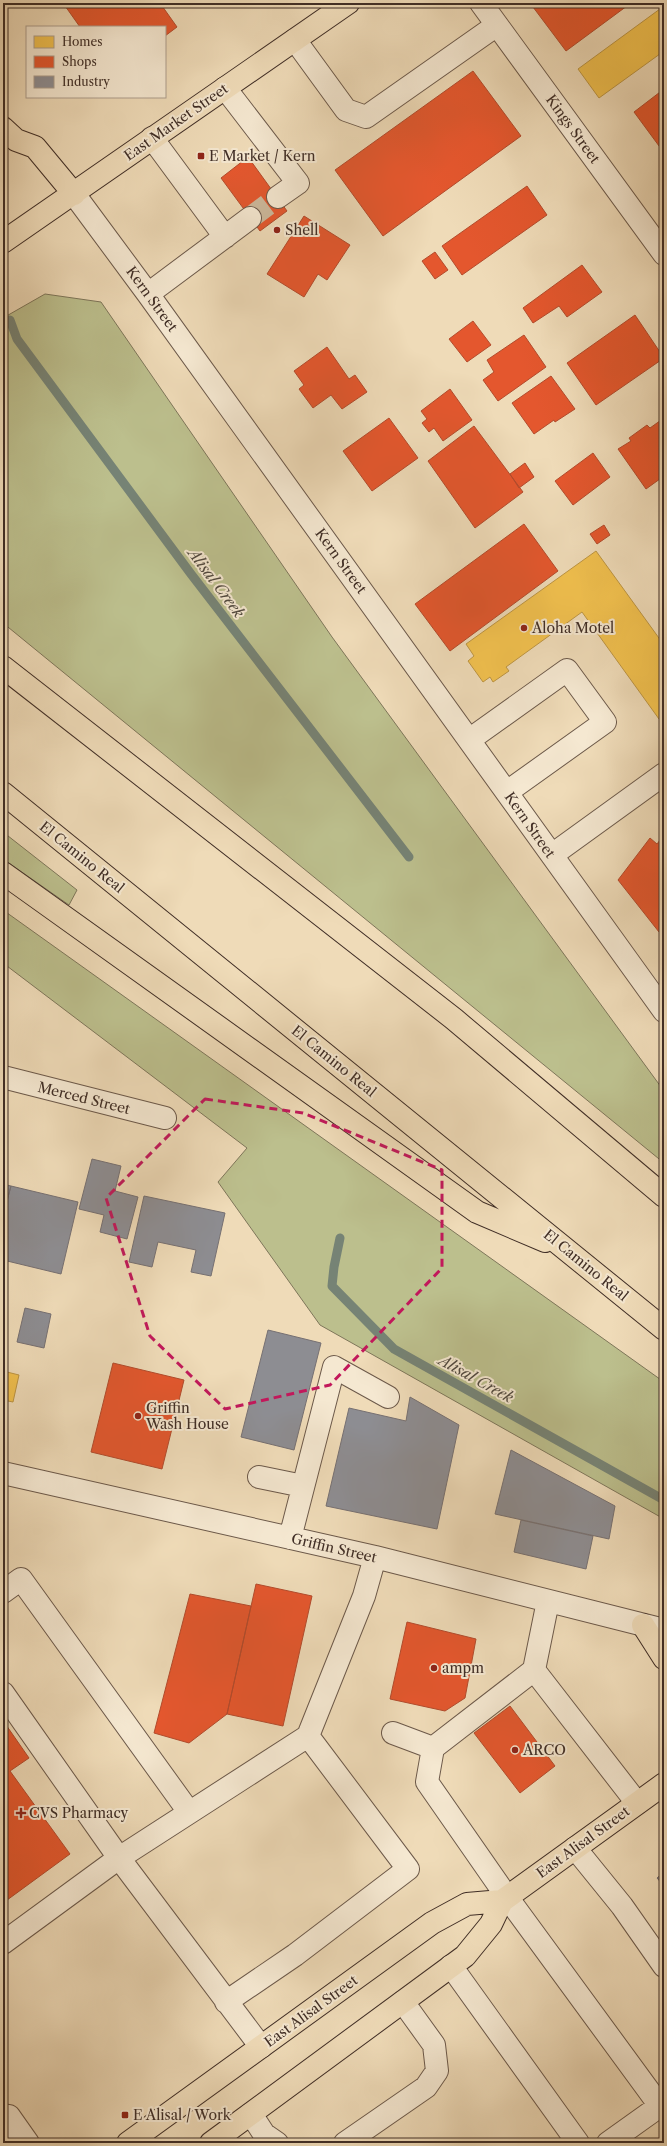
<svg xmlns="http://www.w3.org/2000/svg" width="667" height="2146" viewBox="0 0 667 2146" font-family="'Libre Caslon Text',serif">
  <rect width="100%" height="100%" fill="#efdbb8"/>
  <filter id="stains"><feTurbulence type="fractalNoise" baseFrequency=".005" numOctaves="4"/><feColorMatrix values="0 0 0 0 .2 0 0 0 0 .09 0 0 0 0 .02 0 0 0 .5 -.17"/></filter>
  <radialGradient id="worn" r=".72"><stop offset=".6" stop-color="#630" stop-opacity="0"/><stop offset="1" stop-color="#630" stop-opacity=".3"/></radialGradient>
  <path fill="#bcbf8d" stroke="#7e765a" d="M45,294L101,302L332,637L664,1091V1163L3,623V318Z
    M3,832L77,890L69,905L3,859Z
    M3,910L664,1382V1519L320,1325L218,1182L247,1148L3,963Z"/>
  <path fill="#f2c14e" stroke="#bd9542" d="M664,6V51L599,98L578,69Z
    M596,551L664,645V715L659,719L582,612L506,667L509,671L493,682L490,677L483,682L468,661L474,656L466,644Z
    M3,1371L19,1375L13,1402L3,1400Z"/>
  <path fill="#e4572e" stroke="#b34b2c" d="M63,3H160L177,27L165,36V27H80Z
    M530,3H631L566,51Z
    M473,71L521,136L383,236L335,170Z
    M664,89V148L662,150L634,112Z
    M248,157L287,211L260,231L221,178Z
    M527,186L547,215L462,275L442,246Z
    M304,216L350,245L327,280L318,274L304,297L267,274Z
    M435,252L448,270L435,279L422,261Z
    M582,265L602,292L567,317L559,306L533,323L523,308Z
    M635,315L664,358L596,405L567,363Z
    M473,321L491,345L467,362L449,339Z
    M524,335L546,367L498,401L483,380L494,372L487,360Z
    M327,347L349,379L355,375L367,392L342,409L331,395L313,408L299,389L304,385L294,371Z
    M551,376L575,409L555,422L554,420L534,434L512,403Z
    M450,389L472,420L443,441L434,428L429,432L422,423L427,419L421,411Z
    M389,418L418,458L372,491L343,451Z
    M664,418V476L646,489L618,449L631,441L629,438L647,425L650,428Z
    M474,426L523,492L475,528L428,461Z
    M593,453L610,477L573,505L555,481Z
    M525,463L534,477L519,488L510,474Z
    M524,524L558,571L450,651L415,604Z
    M604,525L610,535L597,544L590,534Z
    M664,835V928L659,932L618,880L650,838L657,844Z
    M113,1363L184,1380L162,1469L91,1452Z
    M256,1584L312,1596L283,1726L227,1714Z
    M190,1594L251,1606L227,1714L189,1743L154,1733Z
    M407,1622L476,1639L465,1698L445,1711L390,1699Z
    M510,1706L555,1766L520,1793L474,1733Z
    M4,1722L29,1758L10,1771L70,1854L3,1903Z"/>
  <path fill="#8d8d92" stroke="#767072" d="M92,1159L121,1166L115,1191L138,1197L127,1239L100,1232L104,1215L79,1209Z
    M3,1184L11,1186L3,1216Z
    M11,1186L78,1202L61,1274L3,1260V1216Z
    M144,1196L225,1213L211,1276L191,1272L196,1250L158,1242L152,1267L129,1262Z
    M25,1308L51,1314L44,1348L17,1342Z
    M268,1330L321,1343L294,1450L241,1437Z
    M410,1397L459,1425L437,1529L326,1506L349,1408L406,1421Z
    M511,1450L615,1506L609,1539L495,1514Z
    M521,1520L593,1536L586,1569L514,1552Z
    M664,1872V1886L657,1878Z"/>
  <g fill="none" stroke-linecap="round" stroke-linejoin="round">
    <path stroke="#768375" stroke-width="9" d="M10,320L17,339L191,574L409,857
      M340,1238L334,1267L332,1286L394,1349L664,1500"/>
    <path stroke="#ccb89b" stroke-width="22" stroke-dasharray="22 11" stroke-linecap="butt" d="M250,218L278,197"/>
    <g stroke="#6c594a" stroke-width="24">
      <path id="minor" d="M481,3L664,254
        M295,40L346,110L366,117L497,25
        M225,88L298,183L278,197
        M152,138L225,237
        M74,194L148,294L664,1011
        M148,294L250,218
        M469,740L567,670L605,722L507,792
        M552,855L664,774
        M3,1077L165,1118
        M3,1473L375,1557L664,1630
        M259,1477L303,1486
        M290,1538L334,1367L388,1397
        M3,1592L21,1579L189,1812
        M548,1601L534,1670L637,1803
        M3,1693L119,1858L308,1736L364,1596L375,1557
        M393,1733L433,1748L534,1670
        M433,1748L427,1782L507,1897L660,2106
        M575,1848L622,1906L664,1966
        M3,1943L119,1858L261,2047
        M451,1966L578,2143
        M226,2002L295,1955L408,1869L308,1736
        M251,2114L264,2134L277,2143
        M3,2115L9,2116L28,2143
        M3,2139L6,2143
        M345,2143L426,2087L437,2071L434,2045L403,2002
        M608,2143L664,2103"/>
    </g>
    <g stroke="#402e26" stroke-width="24">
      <path id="major" d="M3,128L16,140L35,147L74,194
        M3,242L348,3
        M643,1625L664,1658
        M128,2143L432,1923L467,1904L502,1901
        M211,2143L465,1956L491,1924L502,1901L664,1784"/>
    </g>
    <g stroke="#402e26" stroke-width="24">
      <path id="highway" d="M3,667L454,1019L664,1196
        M3,793L664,1329
        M3,873L477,1212L545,1241"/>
    </g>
    <use href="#minor" stroke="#f5e8d1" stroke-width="22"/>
    <use href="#major" stroke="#efdbb8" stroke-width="22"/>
    <use href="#highway" stroke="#efdbb8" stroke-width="22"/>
  </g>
  <path fill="none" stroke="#c2185b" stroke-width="3" stroke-dasharray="8 5" stroke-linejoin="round" d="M205,1099L303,1113L442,1170V1268L330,1385L225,1409L150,1336L106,1198Z"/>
  <g fill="#8f2418" stroke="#f5e8d1" stroke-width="1.5">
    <rect x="197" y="152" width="8" height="8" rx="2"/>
    <circle cx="277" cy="230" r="4"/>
    <circle cx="524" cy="628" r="4"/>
    <circle cx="138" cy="1416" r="4"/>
    <circle cx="434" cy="1668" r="4"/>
    <circle cx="515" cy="1750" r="4"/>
    <path d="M19 1807h4v4h4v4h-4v4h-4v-4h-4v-4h4z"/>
    <rect x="121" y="2111" width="8" height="8" rx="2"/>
  </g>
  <g text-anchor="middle" stroke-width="4" stroke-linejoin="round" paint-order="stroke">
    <g font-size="14" fill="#402e26" stroke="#f5e8d1">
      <text transform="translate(176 122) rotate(-35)" y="5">East Market Street</text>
      <text transform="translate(573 129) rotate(54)" y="5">Kings Street</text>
      <text transform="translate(152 299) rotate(54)" y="5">Kern Street</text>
      <text transform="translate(341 561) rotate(54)" y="5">Kern Street</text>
      <text transform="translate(530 825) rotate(55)" y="5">Kern Street</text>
      <text transform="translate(82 857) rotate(39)" y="5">El Camino Real</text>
      <text transform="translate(334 1061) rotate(39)" y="5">El Camino Real</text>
      <text transform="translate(84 1098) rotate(14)" y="5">Merced Street</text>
      <text transform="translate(586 1265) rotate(39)" y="5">El Camino Real</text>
      <text transform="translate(334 1548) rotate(13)" y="5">Griffin Street</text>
      <text transform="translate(583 1842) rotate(-36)" y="5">East Alisal Street</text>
      <text transform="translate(311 2011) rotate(-36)" y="5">East Alisal Street</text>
    </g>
    <g font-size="14" fill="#402e26" stroke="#f5e8d1" text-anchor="start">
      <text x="209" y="161">E Market / Kern</text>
      <text x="285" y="235">Shell</text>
      <text x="532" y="633">Aloha Motel</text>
      <text x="146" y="1413">Griffin<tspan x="146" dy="16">Wash House</tspan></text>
      <text x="442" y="1673">ampm</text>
      <text x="523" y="1755">ARCO</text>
      <text x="29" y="1818">CVS Pharmacy</text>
      <text x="133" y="2120">E Alisal / Work</text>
    </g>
    <g font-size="15" font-style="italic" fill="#524a40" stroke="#f5e8d1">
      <text transform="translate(216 583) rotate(53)" y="5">Alisal Creek</text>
      <text transform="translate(476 1379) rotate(29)" y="5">Alisal Creek</text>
    </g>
  </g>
  <rect width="667" height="2146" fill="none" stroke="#efdbb8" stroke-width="16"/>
  <rect x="4" y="4" width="659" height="2138" fill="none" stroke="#402e26" stroke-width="2"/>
  <rect x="8" y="8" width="651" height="2130" fill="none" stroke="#402e26"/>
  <rect x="26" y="26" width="140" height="72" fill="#f5e8d1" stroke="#ad9e8d"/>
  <rect x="34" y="36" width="20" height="12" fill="#f2c14e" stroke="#ad9e8d"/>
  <text x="62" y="46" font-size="12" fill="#402e26">Homes</text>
  <rect x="34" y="56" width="20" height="12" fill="#e4572e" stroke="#ad9e8d"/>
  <text x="62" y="66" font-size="12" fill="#402e26">Shops</text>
  <rect x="34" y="76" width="20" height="12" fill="#8d8d92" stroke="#ad9e8d"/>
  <text x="62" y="86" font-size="12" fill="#402e26">Industry</text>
  <rect width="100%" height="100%" filter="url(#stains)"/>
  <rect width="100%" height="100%" fill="url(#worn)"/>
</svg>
